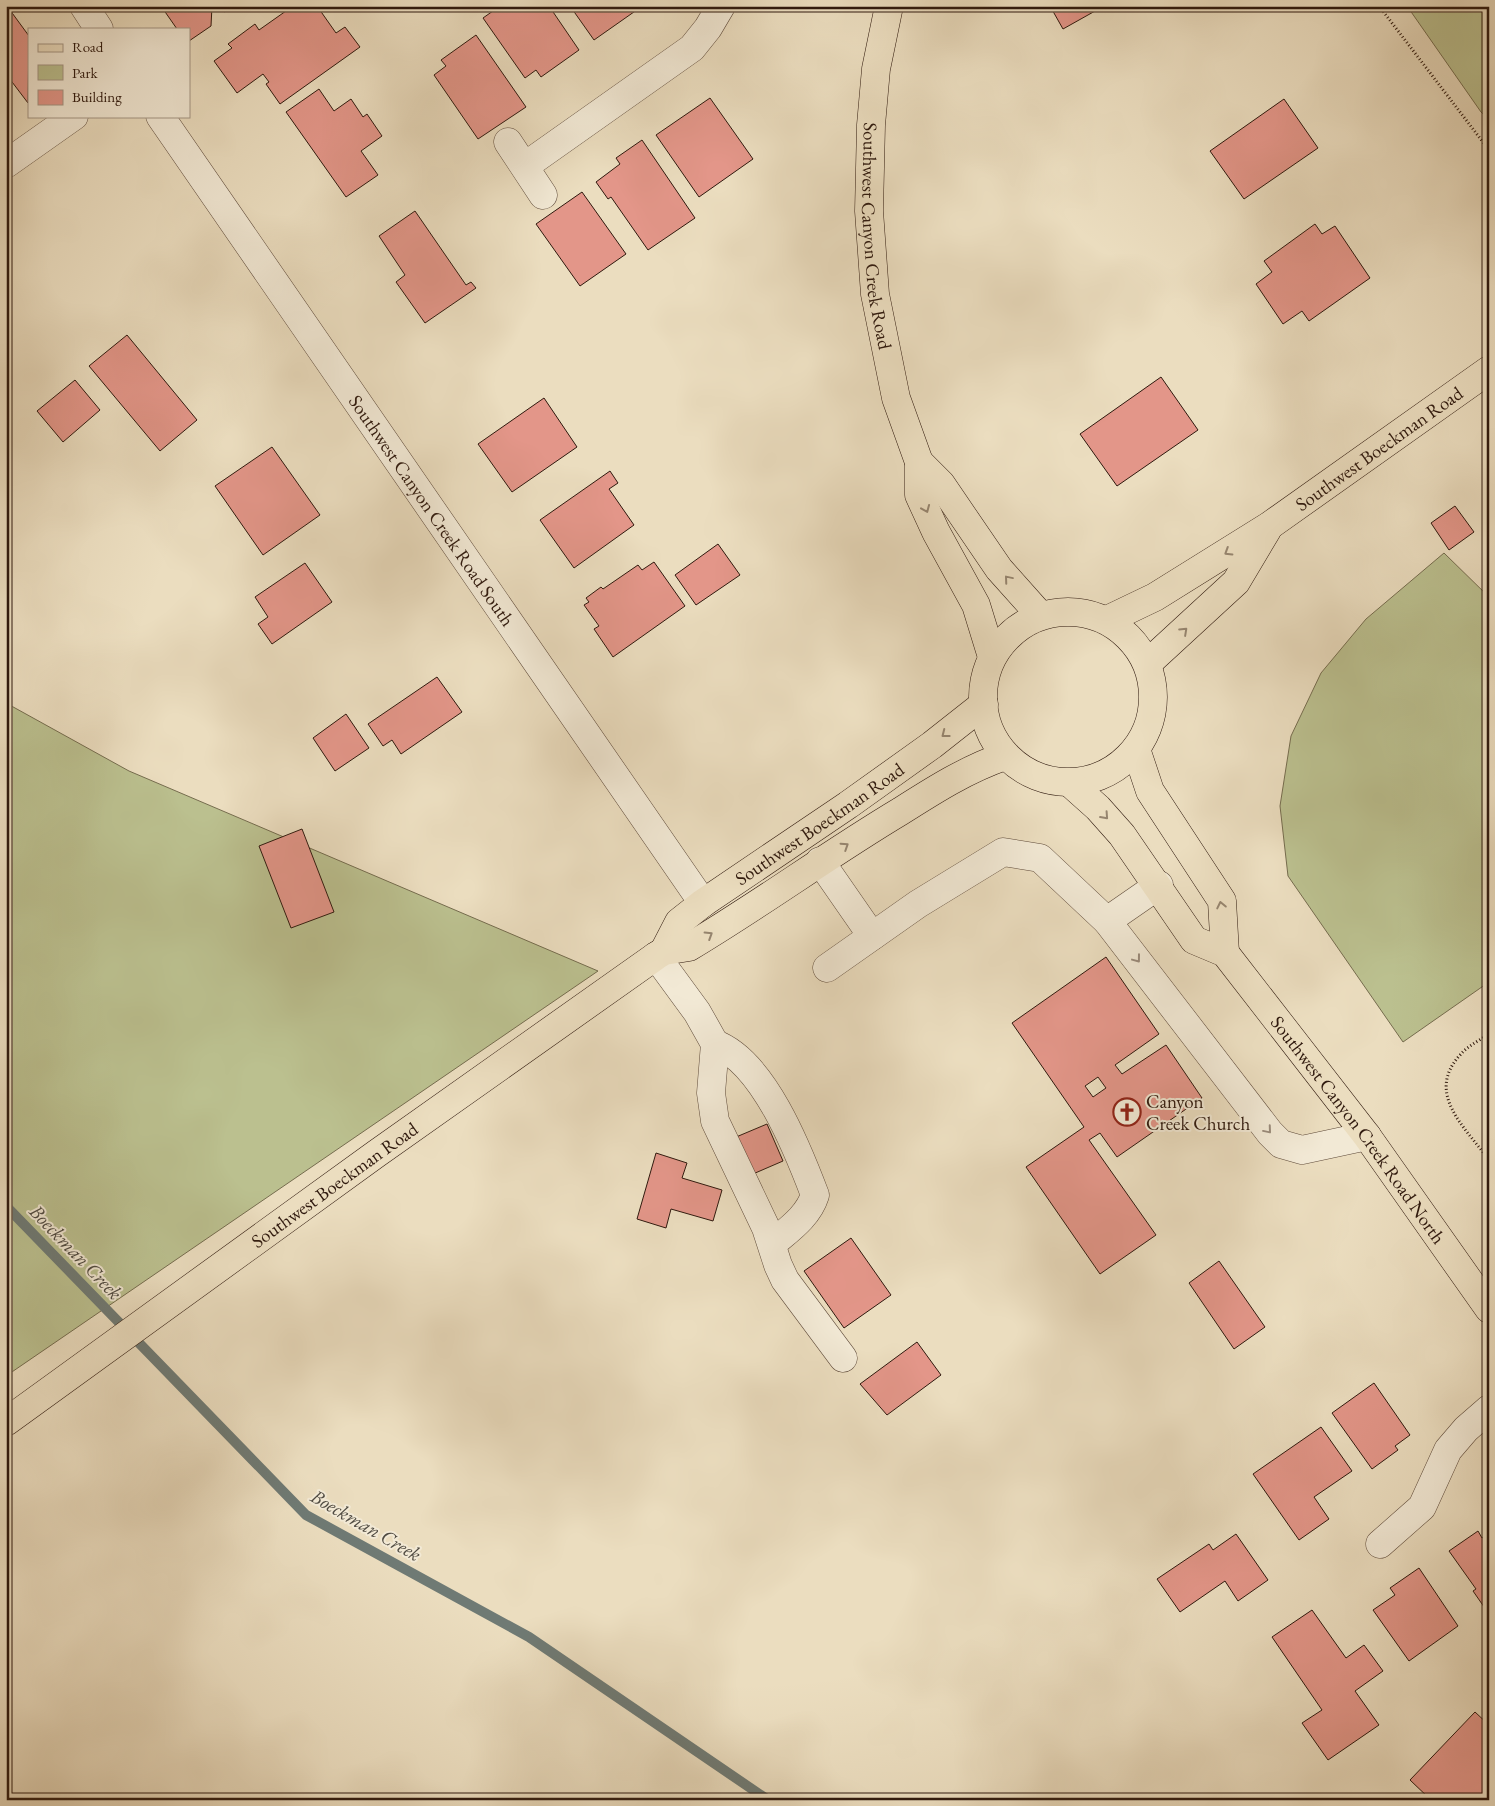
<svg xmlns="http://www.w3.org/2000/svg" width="1495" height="1806" viewBox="0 0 1495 1806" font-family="'EB Garamond',serif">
  <rect width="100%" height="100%" fill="#ebddbf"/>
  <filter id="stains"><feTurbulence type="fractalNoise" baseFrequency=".004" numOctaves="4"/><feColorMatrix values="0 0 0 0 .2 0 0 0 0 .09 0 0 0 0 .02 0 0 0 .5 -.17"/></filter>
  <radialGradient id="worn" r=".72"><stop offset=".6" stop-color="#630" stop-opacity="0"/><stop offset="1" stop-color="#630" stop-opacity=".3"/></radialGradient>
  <path fill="#bbc08f" stroke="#756c4e" d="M1407,6H1489V120L1481,112Z
    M1444,553L1489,597V982L1403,1042L1288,876L1280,806L1291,736L1321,673L1366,619Z
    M6,703L129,771L598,971L6,1376Z"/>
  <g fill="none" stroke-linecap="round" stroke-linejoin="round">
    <path stroke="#6f7a74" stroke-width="10" d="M6,1206L306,1515L529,1637L768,1800"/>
  </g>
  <path fill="#e39689" stroke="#2f190e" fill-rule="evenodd" d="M7,6L29,36L28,103L6,74Z
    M161,6H212L211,26L189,41V29H177Z
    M221,6H232L224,12Z
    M293,6H317L336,33L345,27L360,47L280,104L266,84L269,82L263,74L237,93L214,61L232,48L228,44L255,24L259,30Z
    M500,6H549L579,50L541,77L536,70L525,78L483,18Z
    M570,6H640L641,7L594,40Z
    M1050,6H1104L1063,29Z
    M476,35L526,107L478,139L434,75L446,66L441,60Z
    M319,89L334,111L351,99L363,117L367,114L382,136L361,151L378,175L346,197L286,112Z
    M710,98L753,159L699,197L656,135Z
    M1284,99L1318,148L1244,199L1210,151Z
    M642,140L695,218L648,250L611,197L608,199L596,182L620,164L616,158Z
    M582,192L626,254L580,286L536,224Z
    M415,211L466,285L471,282L476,288L425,323L396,282L405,275L379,236Z
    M1315,224L1322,234L1335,226L1370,278L1309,321L1302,311L1283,324L1256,284L1272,272L1264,261Z
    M127,335L197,420L160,451L89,366Z
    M1161,377L1198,430L1117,486L1080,434Z
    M75,380L100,410L63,442L37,411Z
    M544,398L577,447L512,492L478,444Z
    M272,447L320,515L263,555L215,486Z
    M610,471L618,483L609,489L634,525L574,568L540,520Z
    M1455,506L1474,532L1449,550L1431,523Z
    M718,544L740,575L696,605L675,575Z
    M654,562L685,606L613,657L594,629L599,626L584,605L589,602L586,598L601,587L603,589L638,565L642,570Z
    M305,563L332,602L272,644L258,624L268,617L255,597Z
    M437,677L462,712L401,754L392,740L383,746L368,724Z
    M346,714L369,748L335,771L313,738Z
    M302,829L334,912L291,928L259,846Z
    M1106,957L1159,1034L1115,1065L1122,1074L1166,1045L1202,1098L1117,1157L1100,1133L1089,1140L1156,1235L1100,1274L1026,1167L1084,1127L1012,1023ZM1098,1077L1106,1088L1093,1097L1085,1086Z
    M767,1124L783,1161L746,1177L729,1140Z
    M656,1153L687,1163L682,1178L722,1190L713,1221L671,1209L666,1228L637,1219Z
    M851,1238L891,1295L844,1328L804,1271Z
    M1219,1261L1265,1327L1234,1349L1189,1283Z
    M917,1342L941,1375L887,1415L860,1384Z
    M1374,1383L1410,1435L1395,1446L1398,1450L1372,1469L1332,1413Z
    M1321,1427L1352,1471L1314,1497L1329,1519L1299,1540L1253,1474Z
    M1478,1531L1482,1538L1489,1533V1614L1473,1591L1476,1589L1449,1551Z
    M1236,1534L1268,1580L1238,1601L1225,1581L1180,1612L1157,1579L1209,1544L1213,1550Z
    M1419,1568L1458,1626L1409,1661L1373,1610L1395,1595L1390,1588Z
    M1312,1610L1346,1658L1364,1645L1383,1671L1355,1691L1379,1725L1328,1760L1302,1723L1322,1710L1272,1637Z
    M1475,1712L1489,1725V1800H1431L1410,1780Z"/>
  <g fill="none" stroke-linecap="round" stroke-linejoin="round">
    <g stroke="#5e4a3a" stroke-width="29">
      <g id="minor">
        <path d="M84,6L99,29"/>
        <path id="s1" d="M160,116L703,903"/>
        <path d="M508,142L543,195"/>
        <path d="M6,164L74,116"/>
        <path d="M525,166L692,48L708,28L721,6"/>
        <path d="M820,861L872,936"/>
        <path d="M1107,921L1270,1133L1281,1144L1302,1150L1367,1136"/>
        <path d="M656,956L697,1012L715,1044L711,1093L715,1121L766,1228L778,1265L785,1280L843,1358"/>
        <path d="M827,968L918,904L1003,852L1040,858L1107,921L1159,885"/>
        <path d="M715,1044C763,1061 798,1150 815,1195C808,1217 788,1230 772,1244"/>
        <path d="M1380,1544L1422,1507L1448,1450L1466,1429L1489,1409"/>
      </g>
    </g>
    <g stroke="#2f190e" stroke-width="29">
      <g id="major">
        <path id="s2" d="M889,6L876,69L871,125L869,211L875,294L896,398L919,462V495L936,532L976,605L992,657"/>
        <path d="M919,462L941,484L999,569L1040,615"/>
        <circle cx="1068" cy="697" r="85"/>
        <path id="s3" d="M1107,620L1155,597L1269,526L1489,370"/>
        <path d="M1148,663L1236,582L1267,530"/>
        <path d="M1136,749L1150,791L1222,901L1225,953"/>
        <path id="s4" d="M1070,783L1098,808L1122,835L1194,940L1225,953L1367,1136L1489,1309"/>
        <path id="s5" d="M664,951L679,922L703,903L848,805L932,745L984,704"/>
        <path id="s6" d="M6,1422L376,1154L656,956L664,951L689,947C761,904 829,854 901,811C934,790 967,769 1005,756"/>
      </g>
    </g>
    <path stroke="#2f190e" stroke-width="3" stroke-dasharray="1 2.5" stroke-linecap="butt" d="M1379,6L1489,150
      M1489,1034C1480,1040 1468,1046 1461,1054C1424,1093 1465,1127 1489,1160
      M6,1787H7"/>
    <use href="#minor" stroke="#f2e9d5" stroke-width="28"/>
    <use href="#major" stroke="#ebddbf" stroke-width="28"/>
  </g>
  <defs><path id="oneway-chevron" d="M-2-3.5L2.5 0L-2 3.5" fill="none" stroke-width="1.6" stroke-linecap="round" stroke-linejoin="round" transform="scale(1.25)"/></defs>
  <g stroke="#96856f">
    <use href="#oneway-chevron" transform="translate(926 509) rotate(67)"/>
    <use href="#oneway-chevron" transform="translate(1228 552) rotate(148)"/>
    <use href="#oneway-chevron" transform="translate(1008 579) rotate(-130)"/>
    <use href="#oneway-chevron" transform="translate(1184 631) rotate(-43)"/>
    <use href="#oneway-chevron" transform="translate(945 734) rotate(142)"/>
    <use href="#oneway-chevron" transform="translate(1105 816) rotate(48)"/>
    <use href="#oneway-chevron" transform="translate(845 846) rotate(-33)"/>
    <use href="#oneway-chevron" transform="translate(1221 905) rotate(-102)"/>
    <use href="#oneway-chevron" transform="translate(709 935) rotate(-32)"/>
  </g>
  <g stroke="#9a8b7b">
    <use href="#oneway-chevron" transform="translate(1137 959) rotate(53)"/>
    <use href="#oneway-chevron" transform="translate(1268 1130) rotate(50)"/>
  </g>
  <defs>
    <g id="church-ring" transform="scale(1.4375)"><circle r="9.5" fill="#f2e9d5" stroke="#8f2418" stroke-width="1.5"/><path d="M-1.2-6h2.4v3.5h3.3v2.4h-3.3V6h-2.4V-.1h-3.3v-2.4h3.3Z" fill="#8f2418"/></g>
  </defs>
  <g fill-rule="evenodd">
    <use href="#church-ring" x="1127" y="1112"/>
  </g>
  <g text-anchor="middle" stroke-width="4" stroke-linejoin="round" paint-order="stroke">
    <g font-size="19" fill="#2f190e" stroke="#f2e9d5">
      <text dy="7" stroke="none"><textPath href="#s2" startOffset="232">Southwest Canyon Creek Road</textPath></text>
      <text dy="7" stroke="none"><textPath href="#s3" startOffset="322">Southwest Boeckman Road</textPath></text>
      <text dy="7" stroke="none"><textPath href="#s1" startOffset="479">Southwest Canyon Creek Road South</textPath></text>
      <text dy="7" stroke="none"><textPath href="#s5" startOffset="204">Southwest Boeckman Road</textPath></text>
      <text dy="7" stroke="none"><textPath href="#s4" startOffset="456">Southwest Canyon Creek Road North</textPath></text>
      <text dy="7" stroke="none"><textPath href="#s6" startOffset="405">Southwest Boeckman Road</textPath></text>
    </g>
    <g font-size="19" fill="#2f190e" stroke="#f2e9d5" text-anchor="start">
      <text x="1146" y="1108">Canyon<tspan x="1146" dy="22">Creek Church</tspan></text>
    </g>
    <g font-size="20" font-style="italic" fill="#4f4a41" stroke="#f2e9d5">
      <text transform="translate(76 1252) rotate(46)" y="7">Boeckman Creek</text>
      <text transform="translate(366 1525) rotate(30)" y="7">Boeckman Creek</text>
    </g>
  </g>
  <rect width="1495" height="1806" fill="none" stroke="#ebddbf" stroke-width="25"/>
  <rect x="8" y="8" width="1480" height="1791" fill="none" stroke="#2f190e" stroke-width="2.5"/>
  <rect x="12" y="12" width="1470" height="1781" fill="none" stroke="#2f190e"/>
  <rect x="28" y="28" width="162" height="90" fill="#f2e9d5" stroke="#a49685"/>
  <rect x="38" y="44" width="25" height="8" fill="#ebddbf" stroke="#a49685"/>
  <text x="72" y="52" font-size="15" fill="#2f190e">Road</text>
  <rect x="38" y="65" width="25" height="15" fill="#bbc08f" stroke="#a49685"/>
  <text x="72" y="78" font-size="15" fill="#2f190e">Park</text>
  <rect x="38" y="90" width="25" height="15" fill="#e39689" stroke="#a49685"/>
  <text x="72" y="102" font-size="15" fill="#2f190e">Building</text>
  <rect width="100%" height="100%" filter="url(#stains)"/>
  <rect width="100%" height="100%" fill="url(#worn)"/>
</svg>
